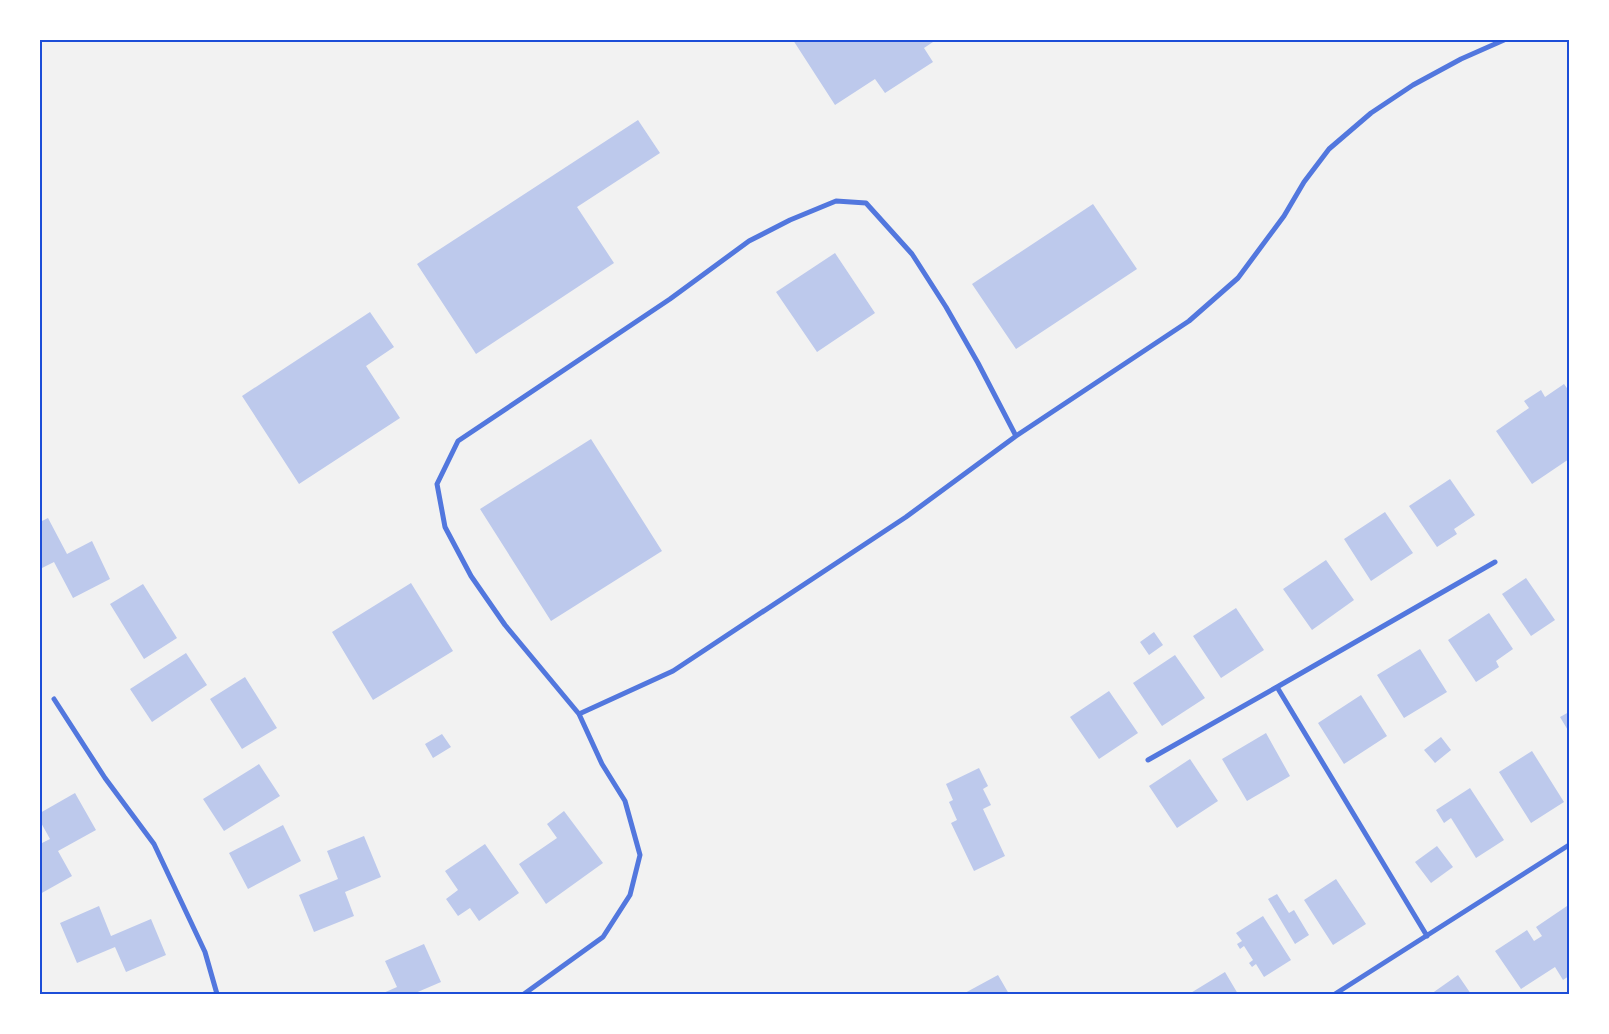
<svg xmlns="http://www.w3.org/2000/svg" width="1609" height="1034" viewBox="0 0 1609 1034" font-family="Montserrat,sans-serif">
  <rect width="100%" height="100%" fill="#f2f2f2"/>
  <path fill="#bdc9ec" d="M793,40H936L924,48L933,62L885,93L875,79L835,105Z
    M638,120L660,153L577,207L614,263L476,354L417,264Z
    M1093,204L1137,269L1016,349L972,284Z
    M835,253L875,313L817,352L776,292Z
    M370,312L394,347L366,366L400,418L299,484L242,396Z
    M1564,384L1569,391V459L1532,484L1496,431L1529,408L1524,401L1541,390L1545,397Z
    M591,439L662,551L551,621L480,509Z
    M1450,479L1475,515L1454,529L1457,534L1437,547L1409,506Z
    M1385,512L1413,553L1371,581L1344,539Z
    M48,518L67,554L92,541L110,579L73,598L54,562L40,569V522Z
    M1326,560L1354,600L1312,630L1283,589Z
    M1526,578L1555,620L1531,636L1502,594Z
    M411,583L453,651L373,700L332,632Z
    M143,584L177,638L144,659L110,604Z
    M1236,608L1264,650L1221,678L1193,636Z
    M1489,613L1513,649L1496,661L1499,667L1476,682L1448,640Z
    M1154,632L1163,645L1149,655L1140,642Z
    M1420,649L1447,692L1404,718L1377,675Z
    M186,653L207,685L152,722L130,689Z
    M1175,655L1205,698L1162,726L1133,683Z
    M245,677L277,728L242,749L210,699Z
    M1109,691L1138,733L1099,759L1070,717Z
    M1361,695L1387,736L1344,764L1318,723Z
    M1569,712V732L1560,717Z
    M1266,733L1290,776L1247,801L1222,759Z
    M442,734L451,747L433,758L425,744Z
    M1441,737L1451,750L1435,763L1424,750Z
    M1532,751L1564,802L1531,823L1499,772Z
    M1190,759L1218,801L1177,828L1149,786Z
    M259,764L280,796L224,831L203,799Z
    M979,768L988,786L983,789L991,805L983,809L1005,856L974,871L951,823L957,820L949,802L953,800L946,784Z
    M1470,788L1504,840L1476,858L1451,818L1444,823L1436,810Z
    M75,793L96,830L58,851L72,876L40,894V844L50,839L40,821V813Z
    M564,811L603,863L546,904L519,864L557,838L547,824Z
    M283,825L301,861L248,889L229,853Z
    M364,836L381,877L345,892L354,916L314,932L299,895L338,879L327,851Z
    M485,844L519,893L479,921L470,908L458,916L446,899L458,890L445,871Z
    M1437,846L1453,867L1431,883L1415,862Z
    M1336,879L1366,924L1333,945L1304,900Z
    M1277,894L1289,913L1294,910L1309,935L1295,944L1268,899Z
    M99,906L111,936L151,919L166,955L126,972L115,947L77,963L60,923Z
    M1567,906L1569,908V976L1563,980L1555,967L1521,989L1495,951L1527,930L1534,941L1542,936L1536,927Z
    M1263,916L1291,960L1264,977L1256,964L1252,967L1249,963L1253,960L1244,946L1240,949L1237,944L1242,941L1236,933Z
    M424,944L441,982L413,994H381L397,987L385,961Z
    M1225,972L1238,994H1189Z
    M998,975L1009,994H963Z
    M1458,975L1471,994H1431Z"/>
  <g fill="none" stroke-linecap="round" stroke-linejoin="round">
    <path stroke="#5277de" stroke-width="5" d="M1277,687L1495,562
      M54,699L105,778L154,844L205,952L217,994
      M579,714L673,671L906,517L1016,436L1189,321L1238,278L1284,216L1304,182L1329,149L1371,113L1413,85L1461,59L1504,40
      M1148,760L1277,687L1427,936
      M524,994L603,937L630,895L640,855L625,801L602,764L579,714L505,625L471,576L445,527L437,484L458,441L670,299L749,241L790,220L836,201L866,203L912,254L946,307L978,363L1016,436
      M1335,994L1569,845"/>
  </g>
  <rect width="1609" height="1034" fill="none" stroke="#ffffff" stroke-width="82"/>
  <rect x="41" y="41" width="1527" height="952" fill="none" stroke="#1d4ed8" stroke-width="2"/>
</svg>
